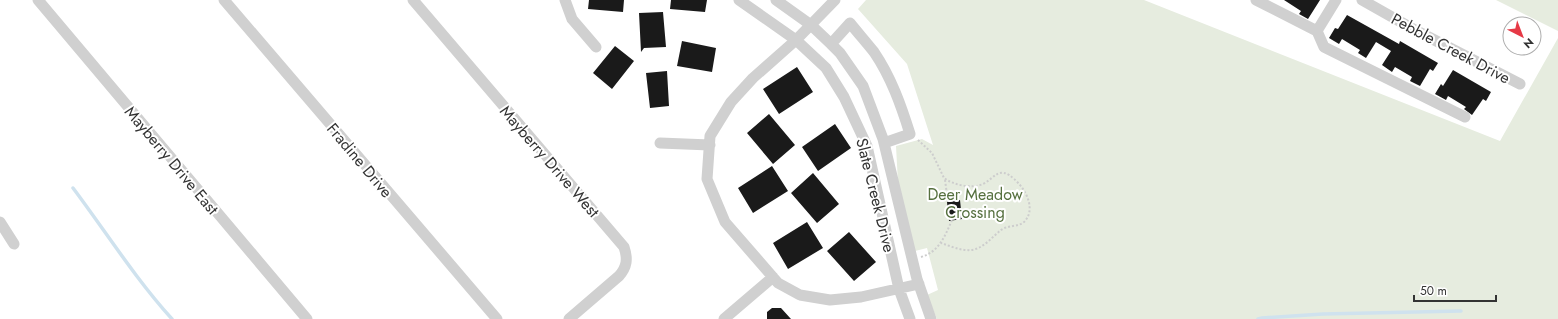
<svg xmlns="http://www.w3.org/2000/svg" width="1558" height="319" viewBox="0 0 1558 319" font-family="Jost,sans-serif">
  <rect width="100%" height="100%" fill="#fff"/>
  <path fill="#e6ecdf" d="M866,0H1144L1500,141L1558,38V319H937L927,295L938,290L927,248L915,251L898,183L896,146L922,139L933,145L907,64L858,9Z
    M1496,0H1558V31Z"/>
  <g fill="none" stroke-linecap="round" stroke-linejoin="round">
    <path stroke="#cfe2ee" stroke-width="3.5" d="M73,188C106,232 135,278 172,319
      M1258,319L1262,318L1323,314L1461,311"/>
  </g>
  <path fill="#1a1a1a" d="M589,0H624L623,12L588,9Z
    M671,0H707L705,12L670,9Z
    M1284,0H1320L1308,19L1299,14L1301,11Z
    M663,12L666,47L644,48L641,52L639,13Z
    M1347,15L1399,44L1400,41L1438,63L1433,71L1430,69L1420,86L1410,81L1412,77L1395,67L1392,72L1382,65L1391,51L1376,42L1366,58L1358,53L1360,50L1342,39L1339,44L1329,38L1335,28L1338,29Z
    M682,41L716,48L712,72L677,66Z
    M615,46L634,61L612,89L593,73Z
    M797,67L813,92L779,114L763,89Z
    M1453,70L1491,92L1486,101L1483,99L1472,115L1464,109L1466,107L1448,96L1446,100L1435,94L1441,84L1443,86Z
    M667,71L669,106L650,108L646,73Z
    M769,114L795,145L773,164L747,133Z
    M835,124L851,148L818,171L802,147Z
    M772,166L788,191L753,213L738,188Z
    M813,173L839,204L817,223L791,193Z
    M960,200L962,219L949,221L947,202Z
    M807,222L823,248L788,269L773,243Z
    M849,232L876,262L854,281L827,251Z
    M772,308H781L791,319H767V312Z"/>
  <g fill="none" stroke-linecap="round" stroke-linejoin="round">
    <path stroke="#cdcdcd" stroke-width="2" stroke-dasharray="2 2" stroke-linecap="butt" d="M918,140L932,153L944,178C953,185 972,189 983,184C995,178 999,165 1014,179C1025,188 1037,209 1024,222C1018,227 1008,225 1001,230C992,237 983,249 971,250C961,251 950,246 941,243
      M945,180L948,202
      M921,257C939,252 945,236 952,220"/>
    <path stroke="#d0d0d0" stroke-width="11" d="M38,0L307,319
      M224,0L497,319
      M413,0L624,247C628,259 627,267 619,276L569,319
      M565,0L572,19L596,47
      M739,0L796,40L826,68L844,97L867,146L899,289L910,319
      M776,0L811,25L831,44L840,53L863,86L883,139L917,279L931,319
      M835,0L796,40L753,78L731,102L710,136L707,179L725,222L778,283L800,295L830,300L861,297L919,284
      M1256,0L1317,31L1336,0
      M1362,0L1415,30L1520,84
      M1317,31L1324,47L1465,117
      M831,44L850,23C858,33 866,42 874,52C891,77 901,105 910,134L884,143
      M660,143L710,145
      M0,222L14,244
      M724,319L773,277"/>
  </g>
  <g text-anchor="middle" stroke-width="4" stroke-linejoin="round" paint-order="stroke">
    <g font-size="16" fill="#333" stroke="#fff">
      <text transform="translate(1451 48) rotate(28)" y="6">Pebble Creek Drive</text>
      <text transform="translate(172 160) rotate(50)" y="6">Mayberry Drive East</text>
      <text transform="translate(360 160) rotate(50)" y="6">Fradine Drive</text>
      <text transform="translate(550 161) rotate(49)" y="6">Mayberry Drive West</text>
      <text transform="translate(876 195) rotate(76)" y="6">Slate Creek Drive</text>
    </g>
    <g font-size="16" fill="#56703f" stroke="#fff">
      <text x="975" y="200">Deer Meadow<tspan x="975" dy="18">Crossing</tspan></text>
    </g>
  </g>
  <g transform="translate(1522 36) rotate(138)"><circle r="19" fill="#ffffff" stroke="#adadad"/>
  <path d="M0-3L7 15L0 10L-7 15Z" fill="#e63946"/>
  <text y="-6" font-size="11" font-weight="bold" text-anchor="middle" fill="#333333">N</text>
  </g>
  <path d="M1414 295v6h82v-6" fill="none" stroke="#333333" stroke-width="2"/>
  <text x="1420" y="295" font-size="12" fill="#333333" stroke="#ffffff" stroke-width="3" paint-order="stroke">50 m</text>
</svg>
